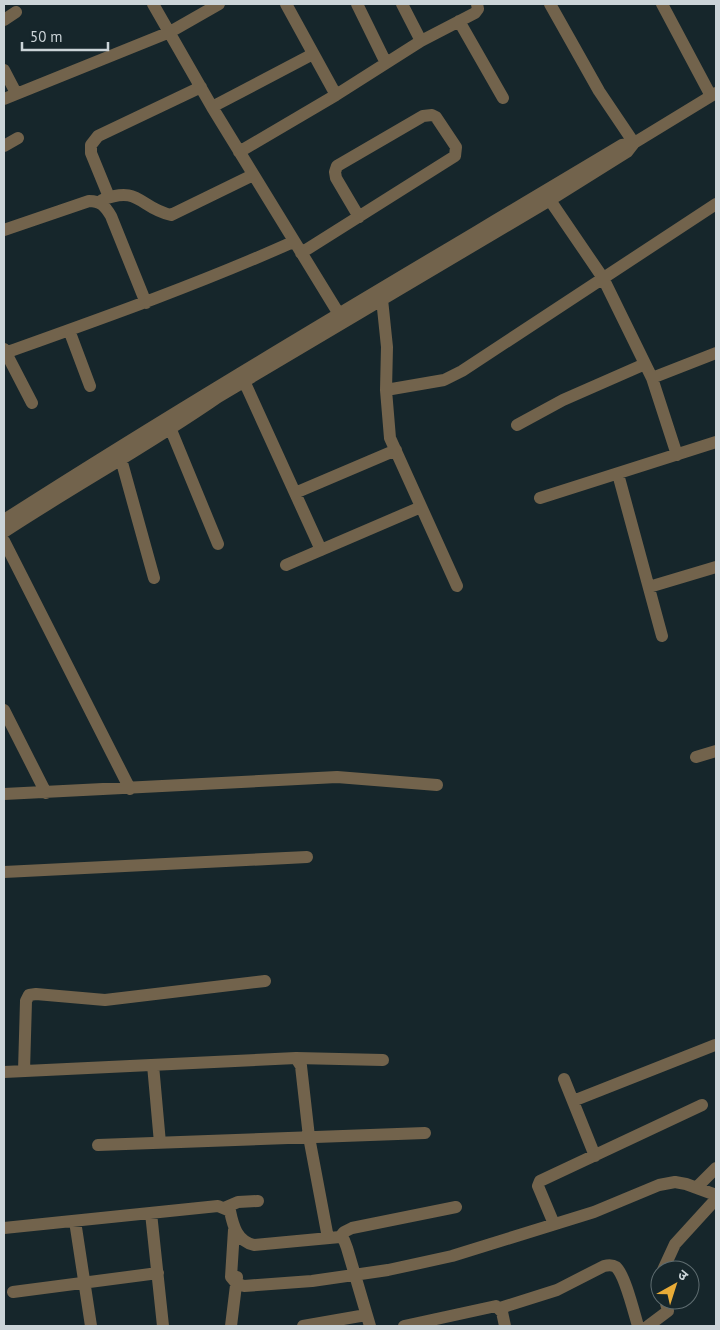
<svg xmlns="http://www.w3.org/2000/svg" width="720" height="1330" viewBox="0 0 720 1330" font-family="'PT Sans','Noto Sans Devanagari',sans-serif">
  <rect width="100%" height="100%" fill="#16262b"/>
  <g fill="none" stroke-linecap="round" stroke-linejoin="round">
    <path stroke="#72634c" stroke-width="12" d="M153,4L212,107L342,319
      M286,4L336,95
      M357,4L386,63
      M402,4L421,41
      M550,4L599,91L634,143
      M662,4L711,96
      M4,20L16,12
      M459,21L503,98
      M4,70L16,93
      M4,99L170,32L219,4
      M212,107L313,54
      M4,146L18,138
      M239,152L336,95L421,41L475,13L478,9L477,4
      M545,193L603,278L652,378L677,455
      M109,197L91,153V145L98,136L201,87
      M102,200C140,185 139,208 171,215L253,175
      M4,230L89,201C101,201 105,206 111,216L146,303
      M301,253L455,156L456,147L436,117L432,115L423,116L337,166L335,172L336,178L359,217
      M382,299L387,347L386,390L390,438L457,586
      M69,330L90,386
      M4,349L32,403
      M5,353C103,318 199,284 293,242
      M652,378L716,353
      M244,381L321,550
      M386,390L444,380L462,371L716,204
      M517,425L563,400L645,364
      M171,430L218,544
      M121,459L154,578
      M618,474L662,636
      M295,493L396,450
      M540,498L716,442
      M4,520C207,390 415,269 622,145L634,143
      M4,532C74,486 149,445 218,397L550,200L627,152L634,143L716,93
      M4,541L130,789
      M286,565L421,507
      M649,587L716,567
      M4,710L46,793
      M696,757L716,751
      M4,794L337,777L437,785
      M4,872L307,857
      M296,1058L383,1060
      M153,1065L160,1143
      M24,1071L26,1001L29,995L36,994L105,1000L265,981
      M4,1072L296,1058L301,1066L309,1137L328,1238
      M564,1079L595,1156
      M573,1101L715,1045
      M98,1145L425,1133
      M697,1187L716,1168
      M224,1208L238,1202L258,1201
      M151,1213L163,1326
      M75,1221L91,1326
      M554,1224L538,1186L540,1181L702,1105
      M4,1228L218,1206L230,1211C233,1226 237,1241 254,1245L340,1237L344,1240L347,1248L370,1326
      M234,1230L231,1277L236,1283L244,1286L312,1281L388,1270L452,1256L594,1212L659,1185L675,1182L686,1184L716,1195
      M340,1237L344,1232L352,1228L456,1207
      M663,1270L675,1244L716,1199
      M13,1292L158,1273
      M500,1308L557,1290L604,1266C608,1265 613,1265 616,1267C625,1275 634,1313 638,1326
      M231,1326L237,1277
      M303,1326L366,1315
      M404,1326L496,1306L502,1312L505,1326
      M648,1326L668,1311L665,1300"/>
  </g>
  <rect width="720" height="1330" fill="none" stroke="#cbd4d8" stroke-width="10"/>
  <g transform="translate(675 1285) rotate(39)"><circle r="24" fill="#16262b" stroke="#5e6c70"/>
  <path d="M0-4L9 19L0 12L-9 19Z" fill="#e8ab37"/>
  <text y="-8" font-size="14" font-weight="bold" text-anchor="middle" fill="#cbd4d8">उ</text>
  </g>
  <path d="M22 42v8h86v-8" fill="none" stroke="#cbd4d8" stroke-width="2.5"/>
  <text x="30" y="42" font-size="15" fill="#cbd4d8" stroke="#16262b" stroke-width="4" paint-order="stroke">50 m</text>
</svg>
